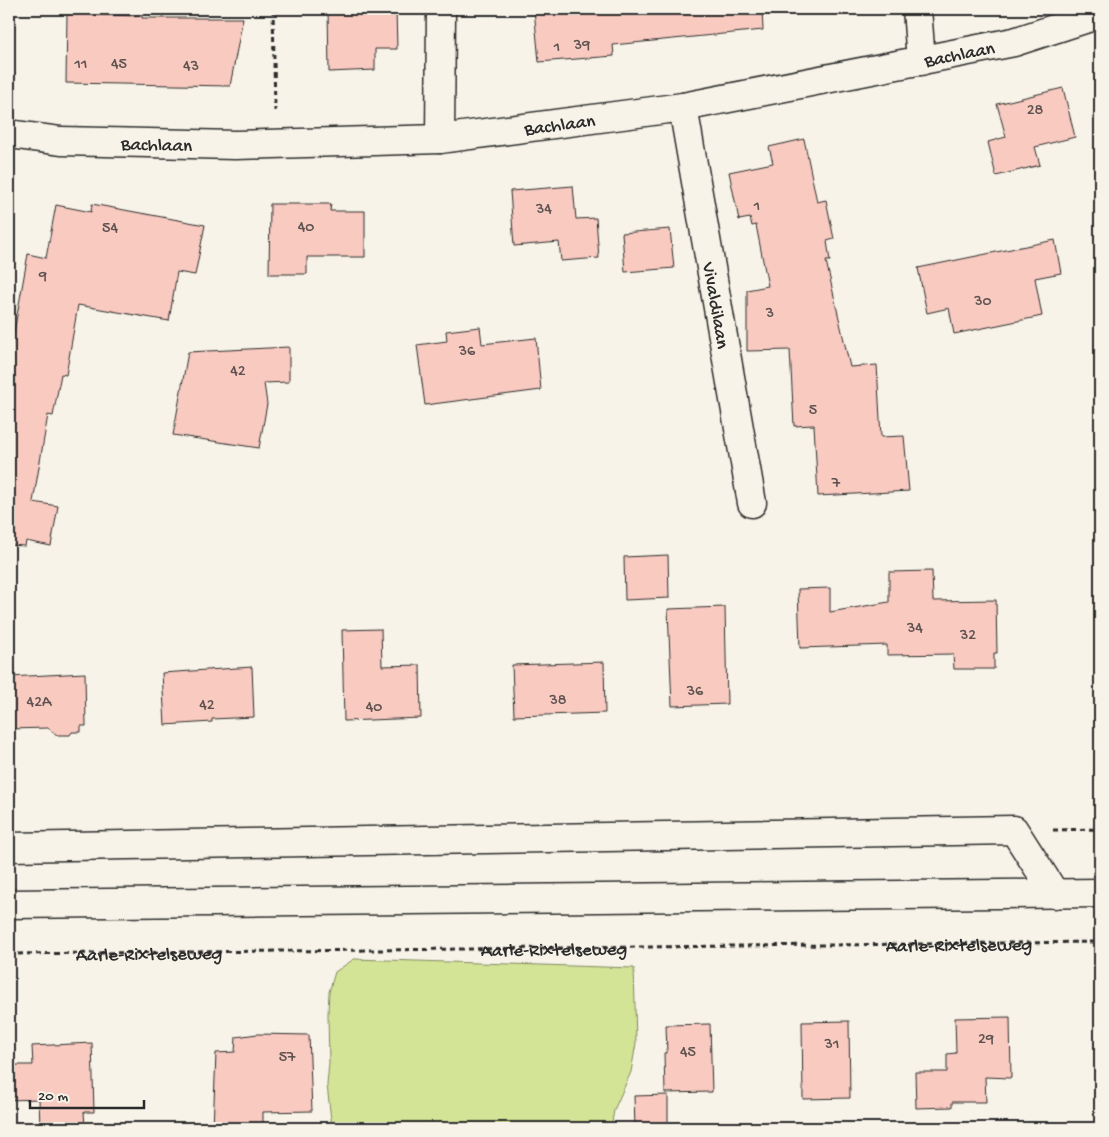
<svg xmlns="http://www.w3.org/2000/svg" width="1109" height="1137" viewBox="0 0 1109 1137" font-family="'Gochi Hand',sans-serif">
  <rect width="100%" height="100%" fill="#f7f3e8"/>
  <filter id="ink" filterUnits="userSpaceOnUse"><feTurbulence type="fractalNoise" baseFrequency=".02" numOctaves="2"/><feDisplacementMap in="SourceGraphic" scale="10" xChannelSelector="R" yChannelSelector="G"/><feConvolveMatrix kernelMatrix="1 2 1 2 8 2 1 2 1" color-interpolation-filters="sRGB"/></filter>
  <g filter="url(#ink)">
    <path fill="#d4e497" stroke="#808861" d="M354,959L634,968L636,1043L631,1072L614,1110L611,1128H332L327,1085L329,1063L328,1014L329,992L335,972Z"/>
    <path fill="#f9cac0" stroke="#2b2b2b" d="M328,9H396L397,49H375V70L329,72Z
      M534,9H762L763,30L613,45L614,56L539,62Z
      M67,14L142,16V18H243L230,86L66,83Z
      M1063,88L1075,137L1035,147L1040,165L996,176L988,142L1006,137L997,104Z
      M804,139L817,202L826,200L834,239L827,241L830,261H826L850,367L877,365L881,437L904,436L909,491L818,496L814,425L794,426L790,350L747,351V290L768,286L756,225L752,226L750,218L739,220L729,172L773,163L769,147Z
      M573,186L576,219L596,218L599,258L561,261L559,242L514,246L510,191Z
      M92,204L205,225L195,275L177,272L169,321L78,305L66,375L61,374L53,416L48,415L33,502L58,506L51,546L26,541L25,546L9,545V360L28,254L46,258L56,205L91,212Z
      M270,204H331L330,211H365V257H307V274H269Z
      M670,229L674,268L625,272L622,233Z
      M1055,240L1061,273L1035,278L1042,316L954,334L949,308L927,313L918,268Z
      M480,327L482,344L536,338L541,390L425,405L417,345L447,341L446,331Z
      M289,347V382L264,383L267,404L259,448L173,435L188,352Z
      M668,555L669,598L625,600L624,557Z
      M932,571L933,601L996,600L997,653H994V669H954L953,654L887,655V645L800,648L798,589L830,588V612L889,602V572Z
      M725,607L727,704L672,706L668,609Z
      M381,629L382,666L420,665L421,718L344,721L342,630Z
      M604,662L605,713L514,716L512,665Z
      M252,667L254,717L212,719V722L165,725L162,673Z
      M85,673L86,726H81V732H72L70,735H57L48,728L9,729V677Z
      M1010,1017L1011,1078L985,1077L986,1102H952V1107L916,1108L915,1072H947V1054L956,1053L955,1018Z
      M849,1021L850,1098L803,1099L802,1022Z
      M710,1024L712,1092L665,1093L664,1053H667L666,1025Z
      M257,1034L309,1035L312,1111L263,1112V1128H213L216,1053L235,1052L236,1037Z
      M92,1043L94,1112H84L85,1128H40L39,1099L9,1100V1065H33L32,1046Z
      M668,1095V1128H635L634,1096Z"/>
    <g fill="none" stroke-linecap="round" stroke-linejoin="round">
      <g stroke="#2b2b2b" stroke-width="31">
        <g id="minor">
          <path d="M917,9L921,61"/>
          <path id="s2" d="M683,107L752,503"/>
          <path id="s3" d="M9,134L61,141L235,145L440,139L683,107L1014,42L1100,14"/>
          <path d="M440,139L441,9"/>
          <path d="M9,847L1014,830L1055,894"/>
        </g>
      </g>
      <g stroke="#2b2b2b" stroke-width="31">
        <path id="tertiary" d="M9,904L1100,893"/>
      </g>
      <g stroke="#2b2b2b" stroke-width="3" stroke-dasharray="5 4" stroke-linecap="butt">
        <path d="M273,9L275,111"/>
        <path d="M1053,830L1100,829"/>
        <path id="s1" d="M9,954L1100,942"/>
      </g>
      <use href="#minor" stroke="#f7f3e8" stroke-width="28"/>
      <use href="#tertiary" stroke="#f7f3e8" stroke-width="28"/>
    </g>
  </g>
  <g text-anchor="middle" stroke-width="4" stroke-linejoin="round" paint-order="stroke">
    <g font-size="16" fill="#5e5350">
      <text x="582" y="49">39</text>
      <text x="557" y="51">1</text>
      <text x="81" y="68">11</text>
      <text x="119" y="68">45</text>
      <text x="191" y="70">43</text>
      <text x="1035" y="114">28</text>
      <text x="757" y="210">1</text>
      <text x="544" y="213">34</text>
      <text x="306" y="231">40</text>
      <text x="110" y="232">54</text>
      <text x="43" y="280">9</text>
      <text x="983" y="305">30</text>
      <text x="770" y="317">3</text>
      <text x="467" y="355">36</text>
      <text x="238" y="375">42</text>
      <text x="813" y="414">5</text>
      <text x="836" y="487">7</text>
      <text x="915" y="632">34</text>
      <text x="968" y="639">32</text>
      <text x="695" y="695">36</text>
      <text x="558" y="704">38</text>
      <text x="39" y="706">42A</text>
      <text x="207" y="709">42</text>
      <text x="374" y="711">40</text>
      <text x="986" y="1043">29</text>
      <text x="832" y="1048">31</text>
      <text x="688" y="1056">45</text>
      <text x="287" y="1061">57</text>
    </g>
    <g font-size="19" fill="#2b2b2b" stroke="#f7f3e8">
      <text dy="7" stroke="none"><textPath href="#s3" startOffset="958">Bachlaan</textPath></text>
      <text dy="7" stroke="none"><textPath href="#s3" startOffset="552">Bachlaan</textPath></text>
      <text dy="7" stroke="none"><textPath href="#s3" startOffset="148">Bachlaan</textPath></text>
      <text dy="7" stroke="none"><textPath href="#s2" startOffset="201">Vivaldilaan</textPath></text>
      <text dy="7" stroke="none"><textPath href="#s1" startOffset="950">Aarle-Rixtelseweg</textPath></text>
      <text dy="7" stroke="none"><textPath href="#s1" startOffset="545">Aarle-Rixtelseweg</textPath></text>
      <text dy="7" stroke="none"><textPath href="#s1" startOffset="140">Aarle-Rixtelseweg</textPath></text>
    </g>
  </g>
  <rect width="1109" height="1137" fill="none" stroke="#f7f3e8" stroke-width="30"/>
  <rect x="15" y="15" width="1079" height="1107" fill="none" stroke="#2b2b2b" stroke-width="2" filter="url(#ink)"/>
  <path d="M30 1100v8h114v-8" fill="none" stroke="#2b2b2b" stroke-width="2.5"/>
  <text x="38" y="1100" font-size="15" fill="#2b2b2b" stroke="#f7f3e8" stroke-width="4" paint-order="stroke">20 m</text>
</svg>
